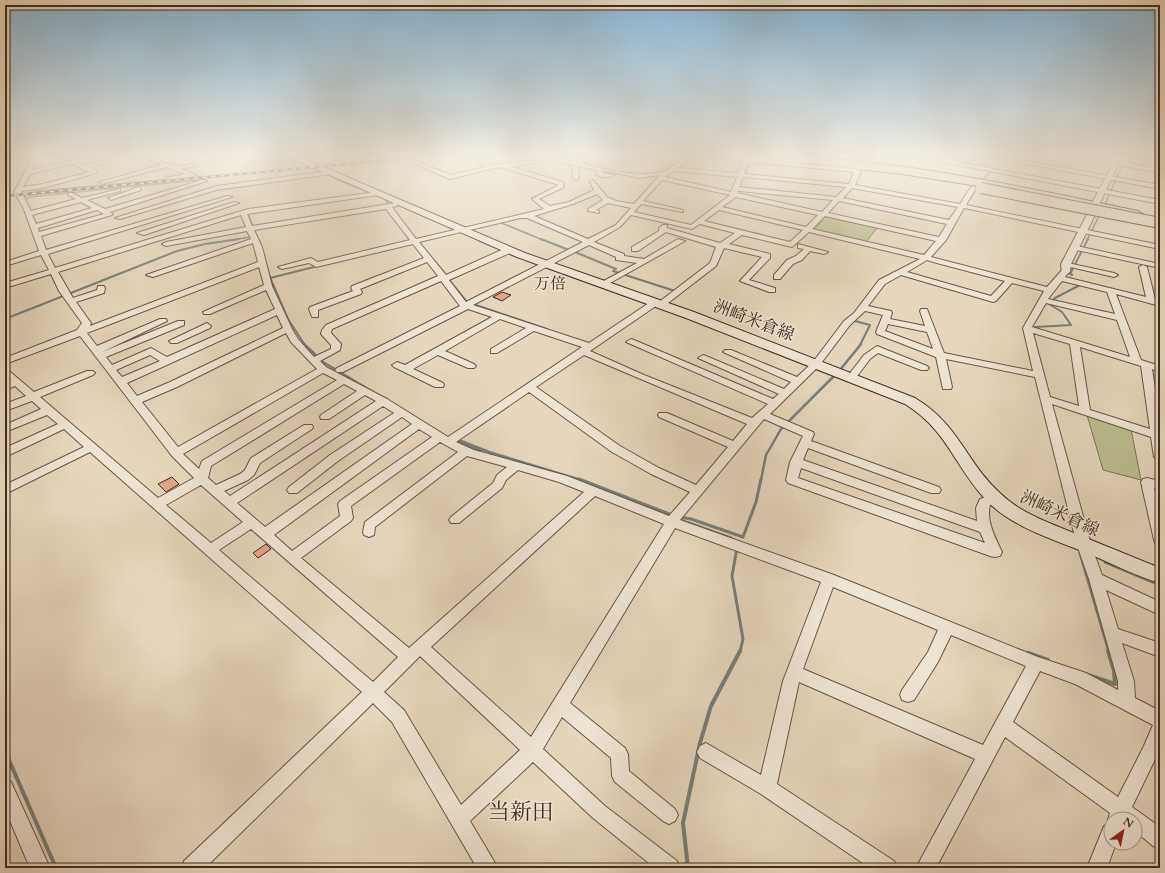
<svg xmlns="http://www.w3.org/2000/svg" width="1165" height="873" viewBox="0 0 1165 873" font-family="Cardo,'Noto Serif JP',serif">
  <rect width="100%" height="100%" fill="#e5d6bd"/>
  <filter id="stains"><feTurbulence type="fractalNoise" baseFrequency=".005" numOctaves="4"/><feColorMatrix values="0 0 0 0 .2 0 0 0 0 .09 0 0 0 0 .02 0 0 0 .5 -.17"/></filter>
  <radialGradient id="worn" r=".72"><stop offset=".6" stop-color="#630" stop-opacity="0"/><stop offset="1" stop-color="#630" stop-opacity=".3"/></radialGradient>
  <path fill="#babc8d" stroke="#7d7456" d="M954,157H990L991,158L983,168L950,162Z
    M193,177L192,178L29,193L28,195L199,180L31,197L24,200L23,196L35,191Z
    M825,217H827L877,228L866,242L814,230Z
    M1087,415L1131,429L1141,480L1103,470Z"/>
  <g fill="none" stroke-linecap="round" stroke-linejoin="round">
    <path stroke="#757f7b" stroke-width="1.5" d="M151,157L175,167
      M286,157L309,167
      M401,157L409,161
      M1158,167H1160
      M314,169L357,188
      M193,174L204,180
      M745,175L749,164
      M982,181L990,171
      M535,200L532,198L539,196
      M386,201L417,240
      M1106,202L1122,166L1131,163L1127,157
      M965,206L975,192
      M247,212L257,236
      M499,222L543,240
      M256,236L258,240
      M232,240L250,237
      M1087,240L1099,216"/>
    <path stroke="#757f7b" stroke-width="2" d="M258,239L261,245
      M416,239L440,268
      M541,239L569,250
      M480,241L517,257
      M575,252L616,269L613,271L675,291
      M531,262L645,303
      M269,275L288,319L305,345
      M1072,275L1070,274L1088,239
      M270,278L318,266
      M450,281L467,302L547,329
      M5,319L177,251L205,244L239,239
      M855,321L870,325L860,345
      M1035,327L1071,325L1062,312L1049,304L1055,298L1080,285"/>
    <path stroke="#757f7b" stroke-width="2.5" d="M304,344L323,362L373,392
      M840,370L861,344
      M456,439L489,452L581,480
      M455,441L482,452
      M761,480L766,455L781,429L835,375"/>
    <path stroke="#757f7b" stroke-width="3" d="M579,479L672,515
      M679,517L691,519L743,537L756,502L761,479
      M683,521L731,538
      M737,548L732,576L743,639L740,652
      M1080,553L1109,652
      M1105,562L1160,585"/>
    <path stroke="#757f7b" stroke-width="4" d="M1028,653L1048,660
      M1088,675L1115,684L1114,671L1108,651
      M5,751L56,868
      M688,868L683,823L700,743L711,706L740,651"/>
  </g>
  <path fill="#e1a581" stroke="#402c1f" d="M502,292L511,295L502,301L493,297Z
    M172,477L179,484L166,492L158,484Z
    M266,544L271,549L258,558L253,553Z"/>
  <g fill="none" stroke-linecap="round" stroke-linejoin="round">
    <g stroke="#695646" stroke-width="2">
      <path id="minor" d="M33,157H39L32,170L73,160L85,165L115,157H125L90,167L97,171V173L43,188L21,191L31,211L76,199L68,195V193H72L82,198L120,189V191L87,200L105,209L202,180L207,181L110,212L113,214L112,215L41,236L46,250L227,196L232,197L48,254L55,268L248,209L376,192L378,193V195L247,214L252,226L395,203L398,205L397,206L392,207L416,239L544,209L532,199L559,185L499,167L450,179L412,163L405,157H412L416,161L451,175L485,167L474,157H481L491,165L540,160V162L512,167L563,182L564,187L539,199L550,206L569,202L594,190L590,182L593,180L607,197L616,201L634,204L660,175L639,178L602,170L603,173L614,175C610,178 601,178 597,175L596,170L578,166L579,178L576,180L573,178L572,165L543,157C557,157 571,164 583,159L586,161L582,164C606,169 638,178 662,172C674,169 680,157 693,157L677,168L738,173L743,162L708,157L746,158L858,169L861,171L855,185L960,204L971,187L973,186L976,188L966,205L1160,245V249L964,208L946,240L931,257L1047,287L1062,270H1065L1069,272L1065,277L1146,297L1139,267L1143,265L1147,267L1155,299L1160,300V306L1116,294L1141,360L1160,366V372L1152,369L1160,422V461L1154,457L1151,437L1052,404L1091,545L1102,575L1160,602V615L1106,590L1118,629L1160,643V657L1122,643L1134,681L1135,698L1160,711V749L1132,807L1160,827V848L1153,846L1135,831V819H1111V843H1116L1107,868H1087L1104,826L1110,824L1108,819L1110,813L1005,737L936,868H916L975,759L799,682L777,784L894,861L897,868H870L761,794L700,758L697,752L700,746L706,743L761,775L783,681L821,582L675,528L570,703L625,748L628,754L629,771L675,809L678,815L675,821L669,824L663,821L615,782L612,776L611,758L562,717L543,749L605,806L677,861L680,868H655L593,818L533,762L470,821L498,868H477L392,722L373,703L205,868H181L184,861L362,692L90,452L5,494V485L84,447L64,429L5,457V448L58,424L47,415L5,432V425L41,409L32,401L5,411V404L26,396L15,386L5,390V383L10,381L5,377V369L8,370L34,392L87,371H93L95,373L93,375L40,397L158,498L194,478L172,456L80,336L5,364V358L77,330L82,323L59,291L51,274L5,288V283L49,270L41,255L5,266V262L39,251L23,207L14,192ZM748,162L854,172L849,184L744,174ZM72,164L89,172L43,184L23,187L30,174ZM673,171L737,177L731,192L665,177ZM743,177L846,187L836,197L739,187ZM662,180L730,195L691,225L634,212L641,204L683,212V210L643,201ZM852,188L958,207L949,220L843,198ZM738,191H739L833,200L822,212L737,193ZM597,194L603,200L588,209V211L599,213V211L596,210L608,203L631,208L616,225L588,239L534,216L573,204ZM736,197L818,215L806,227L722,207ZM839,201L947,224L939,237L828,213ZM81,202L92,208L36,224L32,215ZM386,209L410,240L318,262L311,258L278,267L282,269L309,263L316,267L413,244L424,258L352,286L351,288L353,291L310,307L309,309L312,317H318V310L361,294L362,292L360,289L427,262L438,276L326,325L322,330L321,334L331,345V349L314,357L298,339L292,329L272,286L262,247L254,230ZM97,210L104,214L39,232L38,228ZM719,210L803,230L790,242L704,221ZM241,215L246,227L166,242L162,244L166,246L247,231L251,239L146,275L153,277L253,243L258,262L90,326L91,323L76,302L104,293L105,288L104,286H98L97,290L73,298L58,272ZM631,215L692,229L700,224L735,233L720,243L667,228V225H663L659,228V231L632,247V251H638L666,232L716,247L710,263L659,302L652,301L589,343L473,305L589,245L616,257V260L637,263L600,283V287H603L685,241L678,239L644,259L624,256V254L594,242L620,227ZM825,216L936,241L924,255L812,229ZM520,218H527L583,242L466,302L449,280L512,252V248H506L446,275L419,242ZM809,232L920,259L879,280L854,313L844,321L813,362L797,377L731,350H725L723,352L791,382L784,389L706,356L703,355L698,358L779,394L773,399L634,340L631,339L626,342L768,404L752,418L644,375L590,351L656,306L663,307L716,266L724,248L762,257L740,281L769,292H775V288L749,280L770,258V254L729,244L742,235L792,247ZM927,260L933,262L1005,281L991,296L907,272ZM259,267L264,285L203,312L204,314H210L266,290L275,309L167,357L151,348L112,365L106,357L184,325V321H178L102,352L167,321L166,319H160L97,346L87,333ZM901,275L993,302L996,301L1012,283L1044,291L1023,328L1033,371L944,353L927,309H921L920,311L925,326L890,319L892,313L891,311L868,306L885,284ZM441,281L460,306L337,368L335,370L337,372H343L468,309L492,317L405,365L397,362L392,365L394,367L435,387H443L444,385L443,383L413,369L438,355L468,368H474L476,366L474,364L445,351L500,319L526,328L491,349V353H497L534,331L582,347L448,437L387,399L326,367L320,361L340,350L341,344L331,333L332,329ZM1062,281L1107,292L1115,314L1048,299ZM1046,303L1117,320L1130,357L1032,327ZM865,311L883,315L876,332L877,334L936,357L943,389H951L952,387L946,359L1035,377L1077,545L1089,579L1118,681V690L1086,673L1038,657L834,575L680,520L764,419L803,436L790,462L786,480L788,483L990,556L995,557L1000,556L1002,552C995,537 986,521 990,505L999,501L1001,498L999,495L995,494L980,499L976,508L977,521L803,460L808,448L931,493H939L941,490L939,487L811,441L814,434L813,432L770,414L819,366L850,325ZM277,315L283,328L170,382L137,396L127,383ZM888,324L927,332L933,349L885,331ZM286,333L291,342L317,369L178,447L142,402L177,387ZM1033,333L1070,344L1079,406L1050,397ZM1080,347L1141,366L1150,429L1090,410ZM150,355L160,361L122,377L116,370ZM584,355L747,424L733,441L667,413H659L658,415L659,417L728,447L696,485L659,468L620,446L536,387ZM323,373L337,380L202,461L199,469L183,454ZM344,384L357,391L321,415L320,417L321,419H329L365,395L376,401L230,496L224,491L248,480L254,475L260,463L312,429L313,427L312,425H304L251,458L245,470L240,474L216,485L208,478L211,466ZM529,392L612,452L651,474L690,492L669,516L567,476L474,450L456,442ZM383,406L394,413L330,455L289,487L287,490L289,493H297L338,461L402,417L412,424L265,527L237,503ZM419,429L432,437L340,501L338,504L340,516L292,551L274,535ZM440,442L458,452L365,522L363,532L364,535L369,537L374,535L375,527L467,456L507,467L497,475L493,483L451,517L449,520L451,523H459L502,488L506,480L518,470L559,482L584,492L409,648L301,558L351,521L353,518L351,506ZM801,468L980,532L985,543L798,478ZM201,485L243,522L211,543L166,505ZM595,496L664,524L531,737L431,647ZM251,529L398,657L373,682L219,550ZM833,587L938,630L928,652L902,690L900,695L902,700L908,702L914,700L938,662L951,635L1026,666L983,745L803,669ZM420,656L520,750L461,805L404,710L384,692ZM1040,671L1075,684L1153,725L1143,748L1118,797L1013,722Z
        M144,157C156,157 166,166 177,166C196,166 215,157 235,157L181,169L194,174L195,175L192,177L165,180V178L185,174L167,167L102,184L99,182L161,165Z
        M864,157H870L864,167L848,165L851,163L860,164Z
        M917,157H930L1160,200V204Z
        M991,157H1004L1160,185V189Z
        M1077,157H1091L1160,169V173Z
        M329,171L332,173L331,174L216,190L120,219L115,218L217,186Z
        M139,187L141,188V190L111,200L108,198Z
        M234,202L239,203L144,235L137,233Z
        M798,244L828,252L824,254L810,251L802,260L793,264L780,279H774V275L787,260L796,256L804,249L798,248Z
        M1072,245L1160,264V268L1072,249Z
        M1063,262L1114,273L1118,275L1114,277L1066,266L1062,264Z
        M207,323L211,326L210,328L177,343H171L169,341Z
        M877,346L927,366L929,368L927,370H921L878,353L870,359L855,379H849L847,377L864,355Z
        M1147,478L1160,481V489L1154,488L1160,512V545L1155,543L1154,540L1141,482L1143,479Z
        M5,779L11,782L50,868H30L5,809Z"/>
    </g>
    <g stroke="#695646" stroke-width="2">
      <path id="tertiary" d="M1155,157H1160V159L1152,171H1148L1147,170Z
        M1114,162L1119,163L1099,205L1092,207L1091,205Z
        M1090,209L1097,211L1071,264L1070,272L1065,275L1062,274L1061,264Z"/>
    </g>
    <g stroke="#402c1f" stroke-width="2">
      <path id="secondary" d="M289,157H300L525,253L694,312L915,398C960,425 966,463 1001,494C1022,514 1050,523 1076,534C1104,545 1132,557 1160,568V583C1136,576 1113,564 1089,554C1054,539 1012,528 985,499C954,465 947,430 905,404L686,318L517,257Z"/>
    </g>
    <g stroke="#402c1f" stroke-width="2">
      <path id="trunk" d="M730,157C755,157 779,156 803,157C916,163 1028,188 1138,211L1143,214L1138,217L997,189L902,174L808,163L735,160Z"/>
    </g>
    <use href="#minor" fill="#eee4d4" fill-rule="evenodd"/>
    <use href="#tertiary" fill="#eee4d4" fill-rule="evenodd"/>
    <use href="#secondary" fill="#eee4d4" fill-rule="evenodd"/>
    <use href="#trunk" fill="#e5d6bd" fill-rule="evenodd"/>
    <g stroke="#402c1f" stroke-width="2.5">
      <path id="rail" d="M5,196L422,157"/>
    </g>
    <use href="#rail" stroke="#eee4d4" stroke-width="1.5" stroke-dasharray="4.5" stroke-linecap="butt"/>
    <g stroke="#402c1f" stroke-width="12" stroke-linecap="butt">
      <path id="trunk-bridge" d="M981,188L1160,223"/>
    </g>
    <use href="#trunk-bridge" stroke="#e5d6bd" stroke-width="10"/>
  </g>
  <linearGradient id="sky" x2="0" y2="1"><stop stop-color="#88b5d5"/><stop offset="0.56" stop-color="#f3ede1"/><stop offset="1" stop-color="#f3ede1" stop-opacity="0"/></linearGradient>
  <rect width="1165" height="279" fill="url(#sky)"/>
  <g text-anchor="middle" stroke-width="3" stroke-linejoin="round" paint-order="stroke">
    <g font-size="16" fill="#402c1f" stroke="#eee4d4">
      <text x="550" y="289">万倍</text>
    </g>
    <g font-size="17" fill="#402c1f" stroke="#eee4d4">
      <text transform="translate(754 320) rotate(21)" y="6">洲崎米倉線</text>
      <text transform="translate(1060 513) rotate(25)" y="6">洲崎米倉線</text>
    </g>
    <g font-size="22" fill="#402c1f" stroke="#eee4d4">
      <text x="521" y="819">当新田</text>
    </g>
  </g>
  <rect width="1165" height="873" fill="none" stroke="#e5d6bd" stroke-width="20"/>
  <rect x="6" y="6" width="1153" height="861" fill="none" stroke="#402c1f" stroke-width="2"/>
  <rect x="10" y="10" width="1145" height="853" fill="none" stroke="#402c1f"/>
  <g transform="translate(1123 831) rotate(33)"><circle r="19" fill="#eee4d4" stroke="#a89a8c"/>
  <path d="M0-3L7 15L0 10L-7 15Z" fill="#8f2418"/>
  <text y="-6" font-size="11" font-weight="bold" text-anchor="middle" fill="#402c1f">N</text>
  </g>
  <rect width="100%" height="100%" filter="url(#stains)"/>
  <rect width="100%" height="100%" fill="url(#worn)"/>
</svg>
